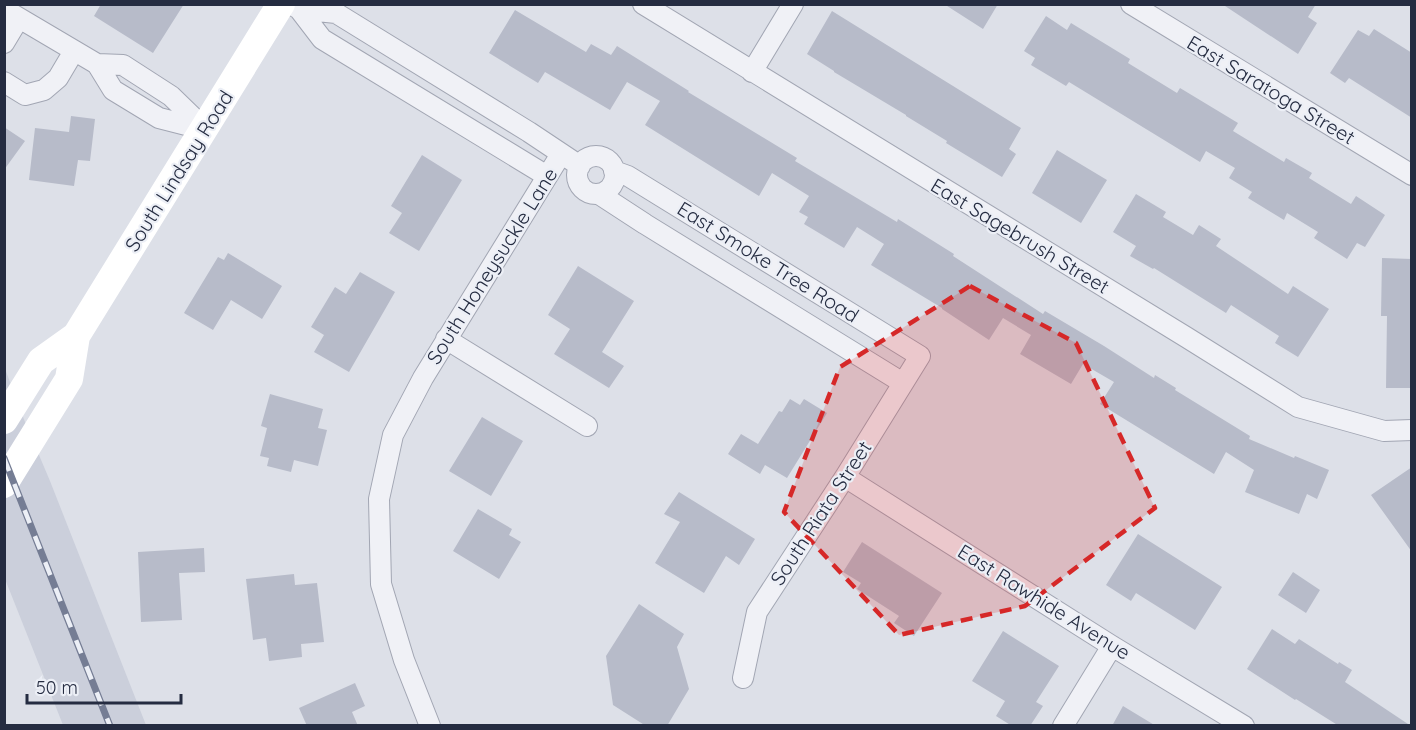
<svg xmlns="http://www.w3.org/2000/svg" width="1416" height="730" viewBox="0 0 1416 730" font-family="Quicksand,sans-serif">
  <rect width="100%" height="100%" fill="#dde0e8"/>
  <path fill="#cbcfdb" d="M4,366L25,422L50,481L146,725H63L5,579Z"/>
  <path fill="#b7bbc9" d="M101,4H184L153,53L94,16Z
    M944,4H998L983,29Z
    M1222,4H1316L1308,17L1317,23L1298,54Z
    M515,10L586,52L591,44L611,55L617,46L689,91L688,92L797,158L795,161L897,222L898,219L954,254L953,256L1043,314L1045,311L1104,346L1154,378L1155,375L1176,388L1175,390L1250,436L1249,439L1294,458L1295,456L1329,470L1317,499L1307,494L1299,514L1245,492L1254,470L1226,452L1214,474L1100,404L1114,382L1083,364L1071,384L1020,354L1031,335L1003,318L989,340L942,309V308L871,265L884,244L857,227L844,248L804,224L808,217L799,212L809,196L772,173L759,196L645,125L660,101L627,82L610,110L545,72L538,83L489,53Z
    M832,11L1021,128L1009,149L1016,154L1002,177L946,143L947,141L906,116V115L834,72V71L807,54Z
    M1046,16L1067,30L1071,23L1130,59L1128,63L1177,93L1180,88L1238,123L1233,131L1284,162L1286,158L1312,173L1309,178L1351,204L1356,196L1385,215L1365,247L1357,243L1347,259L1314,238L1318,232L1287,213L1284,220L1248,198L1252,192L1229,178L1235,168L1206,151L1200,162L1069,82L1066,86L1031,65L1035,58L1024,51Z
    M1374,29L1412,53V118L1349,78L1345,83L1330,73L1358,30L1369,36Z
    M71,116L95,119L90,161L78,160L74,186L29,180L35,128L69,132Z
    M4,127L25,141L4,170Z
    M1057,150L1107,180L1081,223L1032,193Z
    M422,155L462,180L419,251L389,233L402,213L391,206Z
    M1136,194L1166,212L1163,217L1193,235L1199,225L1221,239L1216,246L1288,294L1293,286L1329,309L1298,357L1275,343L1279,336L1231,305L1226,313L1154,268L1153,269L1130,256L1136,246L1113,232Z
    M228,253L282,286L262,319L231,300L213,330L184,313L218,257L224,260Z
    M1382,258L1412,259V388H1386L1387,316H1381Z
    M578,266L634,301L602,352L624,366L609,388L554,354L570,329L548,315Z
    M360,272L395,292L349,372L314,352L324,335L311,327L335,287L346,294Z
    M270,394L323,409L318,428L327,430L318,466L294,460L291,472L267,466L269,458L260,456L267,428L261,426Z
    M790,399L800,405L804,399L827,413L787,478L765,465L760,474L728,454L741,434L758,444L779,411L782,412Z
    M482,417L523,441L491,496L449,471Z
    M1412,467V552L1371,495Z
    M679,492L755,539L739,565L726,556L704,593L655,563L680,522L664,514Z
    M478,509L512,529L509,535L521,542L499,579L453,551Z
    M1138,534L1222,587L1195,630L1136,593L1131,601L1106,585Z
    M862,542L942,593L914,636L894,623L899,616L857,589L861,583L843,572Z
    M204,548L205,572L179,573L182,620L141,622L138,552Z
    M1293,572L1320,590L1306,613L1278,595Z
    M294,574L295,585L317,583L324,642L301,644L302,657L269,661L266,638L253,640L246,579Z
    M639,604L684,634L677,647L689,689L667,726H646L613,705L606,656Z
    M1272,629L1295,644L1299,639L1338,664L1339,662L1352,670L1345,682L1411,726H1339L1296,699L1295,700L1247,669Z
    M1003,631L1059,666L1036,702L1043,706L1030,726H1012L996,716L1005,701L972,681Z
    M355,683L365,706L352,712L358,726H307L299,708Z
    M1123,706L1156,726H1112Z"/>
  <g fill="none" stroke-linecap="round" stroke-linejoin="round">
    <g stroke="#a2a6b3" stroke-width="22">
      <path id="street" d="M643,4L1186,337L1298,407L1384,431L1412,430
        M1131,4L1412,175
        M292,5L299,9L322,39L547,176
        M4,9L97,64L123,65L171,96L205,129
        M299,9L336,13L529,132L580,166
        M4,43L19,18
        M97,64L113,90L159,118L202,129
        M752,72L793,4
        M4,82L25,95L44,90L58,78L74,51
        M577 175a19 19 0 1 1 38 0a19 19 0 1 1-38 0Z
        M614,171L628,176L920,356L845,477L757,612L743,678
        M599,194L645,224L903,383
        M446,339L587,426
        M845,477L1112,646L1244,726
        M430,726L404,660L381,584L379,499L393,435L423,378L561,154
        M1063,726L1112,646"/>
    </g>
    <use href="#street" stroke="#f0f1f6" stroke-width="20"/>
    <path stroke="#fff" stroke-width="28" d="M4,420L41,361L76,336
      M4,484L69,379L76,336L281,4"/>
    <g stroke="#757d94" stroke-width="7">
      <path id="rail" d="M4,458L110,726"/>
    </g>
    <use href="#rail" stroke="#eceff6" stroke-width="4.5" stroke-dasharray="14" stroke-linecap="butt"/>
  </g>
  <path fill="#d62828" fill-opacity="0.2" stroke="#d62828" stroke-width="4.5" stroke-dasharray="12 8" stroke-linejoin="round" d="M970,286L1076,343L1155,508L1025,606L899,635L784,512L840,367Z"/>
  <g text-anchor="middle" stroke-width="4.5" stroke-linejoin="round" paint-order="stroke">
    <g font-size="20" fill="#252c41" stroke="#eceff6">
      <text transform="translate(1271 90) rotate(31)" y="7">East Saratoga Street</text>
      <text transform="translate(179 171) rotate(-58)" y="7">South Lindsay Road</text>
      <text transform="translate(1020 236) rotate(31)" y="7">East Sagebrush Street</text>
      <text transform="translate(768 262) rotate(32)" y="7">East Smoke Tree Road</text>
      <text transform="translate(492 266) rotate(-58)" y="7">South Honeysuckle Lane</text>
      <text transform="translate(821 513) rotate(-57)" y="7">South Riata Street</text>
      <text transform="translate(1044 602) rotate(32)" y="7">East Rawhide Avenue</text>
    </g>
  </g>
  <rect width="1416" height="730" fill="none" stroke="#252c41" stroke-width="12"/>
  <path d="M27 694v9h154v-9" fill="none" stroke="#252c41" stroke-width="3"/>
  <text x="36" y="694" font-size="18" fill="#252c41" stroke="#eceff6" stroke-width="4.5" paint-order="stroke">50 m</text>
</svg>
